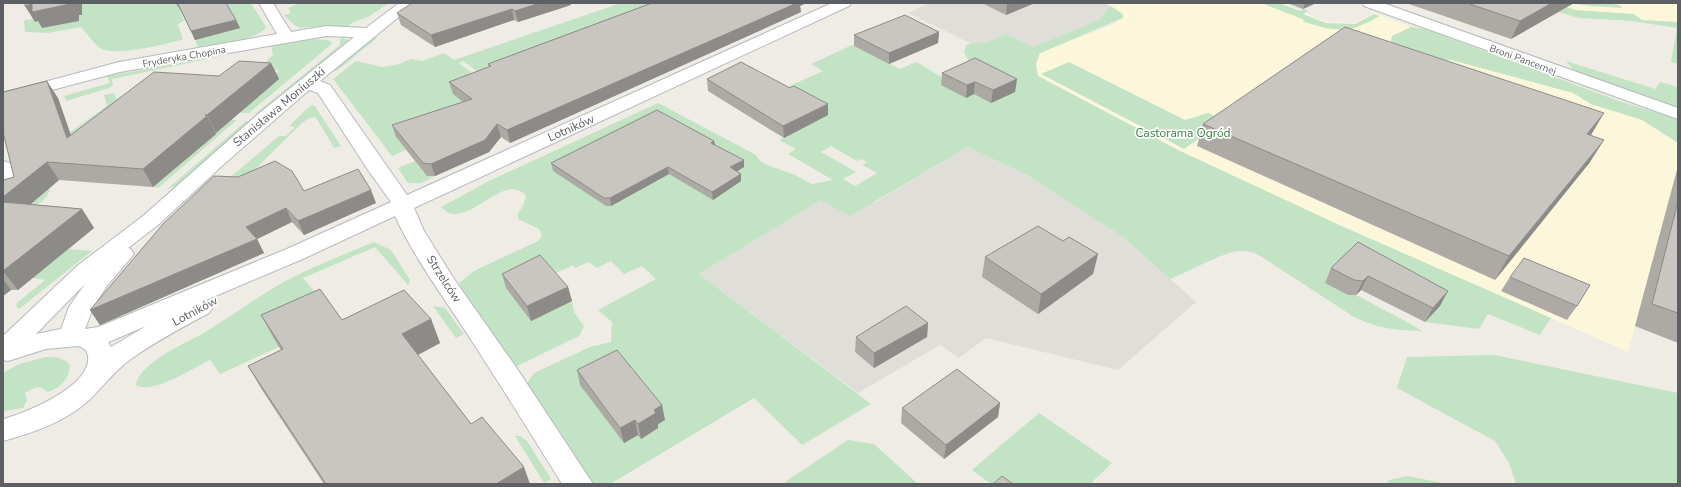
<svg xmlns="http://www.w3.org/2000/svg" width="1681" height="487" viewBox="0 0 1681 487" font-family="'Nunito Sans',sans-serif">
  <rect width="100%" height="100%" fill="#eeece4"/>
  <path fill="#fcf7db" d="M1104,3H1283L1326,22L1354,23L1374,13L1411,27L1426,29L1619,101L1678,119V167L1628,352L1337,224L1180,151L1038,76L1036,64L1040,53L1116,23V8Z
    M1531,3H1678V24L1579,18Z"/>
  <path fill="#dfded8" d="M928,3H1104L1110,6L1099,20L1033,47L1006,34L976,46L908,13Z
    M968,147L1027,175L1123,237L1196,302L1118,370L986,338L959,358L940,345L858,393L699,274L821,200L874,203Z"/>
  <path fill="#c2e4c4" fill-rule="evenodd" d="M77,3H251L266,27C258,41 214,44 198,47L190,28L179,10L184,21L178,24L183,39C169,44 113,57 100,48C93,43 87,33 81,27L48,33L25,32L24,20L35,19L42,21L79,20Z
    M300,3H389L368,17L353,22L348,26L337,28L325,26L300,28L294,25L284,15L291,13L288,8Z
    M621,3H665L494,83L463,61L459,63L484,82L453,94L473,109L396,137L406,150L392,156L333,79L356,61L382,67L396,65L411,59L422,61L444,53L454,60Z
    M1261,3H1279L1300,11L1304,9L1308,11L1303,14L1326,23L1355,24L1374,14L1380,16C1372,20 1365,24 1357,27C1340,33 1318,27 1302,21L1305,20Z
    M1552,3L1576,10L1634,14L1642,20L1678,22V64L1671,62L1677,28L1632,21L1579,18L1558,12Z
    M1569,3H1612L1621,6L1622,8L1591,6Z
    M1110,6L1123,14V18L1040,53L1036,64L1038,76L1180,151L1337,224L1551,318L1540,335L1488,314L1479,329L1425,322L1440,305L1351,257L1348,295H1356L1405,321L1422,331C1395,330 1379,329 1354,317L1262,257C1255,253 1248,250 1239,251C1220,253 1189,272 1170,279L1123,237L1027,175L968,147L850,216L821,200L699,274L871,404L802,445L754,398L610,484H590L525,386L534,373L590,347L611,342L612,322L598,310L656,279L642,266L624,274L611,261L597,268L588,262L575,268L573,265L550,276L572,301L574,312L584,326L579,336L515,367L469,302L459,283L474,271L538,241L542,235L539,229L518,219V213L523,206L526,196C505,172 474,221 449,213C447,212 444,209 441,207L491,180L658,103L756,155L760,161L767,165L795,175L812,184L833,180L788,154L796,149L779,140L827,115L785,88L823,71L811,64L852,45L900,69L916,62L950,82L958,94L966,98L974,71L964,52L966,45L979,42L984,43L1006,34L1033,47L1099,20ZM831,146L857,161L861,159L867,162L863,165L877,173L855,186L843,179L856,172L821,152Z
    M1411,27L1426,29L1619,101L1678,119V143L1642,120L1591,104L1573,93L1451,60L1433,59L1394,44L1391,41L1392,36Z
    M342,37L348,40L349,42L260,113L255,114L340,45V40Z
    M378,37L338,70L331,72L371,39Z
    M312,39L327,40L333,43L249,113L136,109L50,188C47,205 29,207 14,212L3,184L75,147L70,132L107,106L104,95L114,93L116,99L134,94L269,79L279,70L258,69L273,55L271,46Z
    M227,55L112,79L113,85L109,88L66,101L64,96L110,83L107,76Z
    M1566,61L1655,89L1660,82L1678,87V110L1672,106L1579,74L1574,71Z
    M1069,62L1185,120L1208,113L1225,120L1184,149L1041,74Z
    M314,105L341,146L334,148L317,119L315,117L310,118L303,122L244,180H227L279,136H286L295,127L289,126L310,106Z
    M231,120H237L158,188L153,187Z
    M246,121L250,122L179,185L166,190Z
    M415,161L427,176H435L421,183H408L398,168Z
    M374,242L391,250L410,280L408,285L375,247L303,278L320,298L279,347L220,374L210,360C193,368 153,395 136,385C139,363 184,344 202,334C229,318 254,299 282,283C311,267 343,255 374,242Z
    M68,249L92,251L19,309L17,308L16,305L18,302L45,280L33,278Z
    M433,306L445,308L464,334L456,338Z
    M1494,355L1678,393V484H1516L1509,463L1495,441L1397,388L1407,357Z
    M46,357C56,357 63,357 70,365C69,379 61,388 48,392C39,384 35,387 25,393L27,400L23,408L3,411V373L19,364Z
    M1039,413L1112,463L1090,484H991L972,470Z
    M515,436H520L527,441L551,479L544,483Z
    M848,440L874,444L918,484H782Z
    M1407,476L1438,482L1442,484H1386L1389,480Z"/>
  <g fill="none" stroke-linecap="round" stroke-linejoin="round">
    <g stroke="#b6b9bd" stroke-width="2">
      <path id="minor" d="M259,3H273L291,32L326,26L366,28L399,3H416L320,81L330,85L407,195L832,3H851L849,6L414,208L424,231L454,279L518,370L593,484H562C532,435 501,386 470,338C444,298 415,259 395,216L305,258L206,300L209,301L213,307L209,313C183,327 156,341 131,359C114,371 103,387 88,401C65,422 32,433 3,441V419C26,413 92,386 88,356C87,350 84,348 78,346L46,349L8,361L3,360V336L77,266L143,216L257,115L354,37L326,36L120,72L3,103V93L119,62L277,34ZM309,90L318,93L368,170L391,202L289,248L98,327L85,329L93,308L106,287L134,254L131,249L128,248L158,225L224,164ZM85,284L69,307L61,329L36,334ZM146,326L111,347L108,342L111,341Z
        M1362,3H1383L1678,108V119L1364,6Z
        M3,161L10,163L13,167L15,176L10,183L3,185Z"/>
    </g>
    <use href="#minor" fill="#fff" fill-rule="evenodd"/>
  </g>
  <path fill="#adaaa6" d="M175,3H226L240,28L195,40L183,13Z
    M652,3H806L800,6L801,12L510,143L501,137L489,152L435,176H427L396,137L392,125L463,102L453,94L449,82L489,67L488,64Z
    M982,3H1035L1006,15Z
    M1287,3H1316L1303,9Z
    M1406,3H1574L1511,39Z
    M571,5L518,22L514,20L435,47L401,25L397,13Z
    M939,32L938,43L889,64L854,46V35Z
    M271,63L279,79L216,133H215L216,134L153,187L59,180L30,204L82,209L94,228L18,290H11L3,296V180L14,177L58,98L71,135L219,76Z
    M942,73L1017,79L1015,92L991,103L974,94L966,98L941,85Z
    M707,79L790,88L828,104V115L784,138L708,91Z
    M1203,124L1591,135L1590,162L1495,280L1197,146Z
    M714,141L715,145L744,167L737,171L741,174V181L713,200L669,174L611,206H606L553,171L551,163Z
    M1678,166V343L1635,326Z
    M304,191L376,203L304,235L292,222L257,239L264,253L100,325L90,310Z
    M1063,241L1098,254L1093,274L1038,314L982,277L985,257Z
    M1358,242L1440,306L1425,322L1361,290L1356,295H1348L1325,283L1331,268Z
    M502,274L568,287L572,301L531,321L506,288Z
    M1510,277L1577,306L1567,320L1501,291Z
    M261,315L342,320L431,319L440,343L418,355L471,424L530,484H324L262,390L248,366L281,350L274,339Z
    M928,323L927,337L874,368L855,352L856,337Z
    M577,370L665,420L658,424V428L641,439L638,435L624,443L580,385Z
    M1000,403L998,417L944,459L901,423L902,408Z"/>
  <path fill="#8d8b87" d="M70,3H82V15H79V21L42,28L38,21L35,22L25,6L32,4Z
    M540,3H570L571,5L518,22L515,11Z
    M793,3H806L800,6L801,12L510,143L507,130Z
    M1007,3H1035L1006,15Z
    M1305,3H1316L1303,9Z
    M1552,3H1574L1511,39L1520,21Z
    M512,9L514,20L435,47L431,35Z
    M236,20L240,28L195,40L191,31Z
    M939,32L938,43L889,64V53Z
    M271,63L279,79L216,133L207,115Z
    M1017,79L1015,92L991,103L993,90Z
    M47,81L58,98L78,157L67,138Z
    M975,82L974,94L966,98L967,85Z
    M828,104V115L784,138L783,126Z
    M1604,113L1591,135L1574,156L1587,134Z
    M207,116L216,134L153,187L143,169Z
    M497,124L501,137L489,152L435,176L431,164Z
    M1604,140L1590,162L1495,280L1509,256Z
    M714,141L715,148L711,143Z
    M744,160V167L731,175L730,167Z
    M47,162L59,180L11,221L3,210V197Z
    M668,167L669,174L611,206L610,198Z
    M741,174V181L713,200L712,192Z
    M371,190L376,203L304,235L298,221Z
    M286,208L292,222L253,241L246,227Z
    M82,209L94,228L18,290L3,271Z
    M257,239L264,253L100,325L90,310Z
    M1098,254L1093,274L1038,314L1041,294Z
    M1368,276L1361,290L1356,295L1363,281Z
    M3,279L11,290L3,296Z
    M568,287L572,301L531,321L527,306Z
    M1448,291L1440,306L1425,322L1433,308Z
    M431,319L440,343L412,358L402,334Z
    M928,323L927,337L874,368V353Z
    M1000,403L998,417L944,459L946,445Z
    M662,405L665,420L658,424V428L641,439L638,424L654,410Z
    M635,420L638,435L624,443L620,428Z
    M524,467L530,484H496Z"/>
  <path fill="#c9c6c1" stroke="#8d8b87" d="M25,3H70V4L32,12V4L25,6Z
    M177,3H226L236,20L191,31L179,6Z
    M412,3H540L515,11L512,9L431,35L397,13Z
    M652,3H797L507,130L497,124L485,140L431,164L423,163L392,125L472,99L449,82L491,66L488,64Z
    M1467,3H1552L1520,21Z
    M905,15L939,32L889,53L854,35Z
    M1345,27L1604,113L1587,134L1604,140L1509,256L1203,124Z
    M975,58L1017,79L993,90L975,82L967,85L942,73Z
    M239,61L271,63L207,115H205L207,116L143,169L47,162L3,197V180L14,177L3,132V92L47,81L67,138L154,72L219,76Z
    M741,62L790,88L794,86L828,104L783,126L707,79Z
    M657,110L714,141L711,143L744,160L730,167L741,174L712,192L668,167L610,198H604L551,163Z
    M275,161L292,171L304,191L358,169L371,190L298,221L286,208L246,227L257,239L90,310L163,224L214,176L238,177Z
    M1678,201V313L1652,304Z
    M3,202L82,209L3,271Z
    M1038,226L1063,241L1069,237L1098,254L1041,294L985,257Z
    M1358,242L1448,291L1433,308L1368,276L1363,281L1354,280L1331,268Z
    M540,255L568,287L527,306L502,274Z
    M1524,258L1590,285L1577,306L1510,277Z
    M320,289L342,320L404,290L431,319L402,334L471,424L482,417L524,467L496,484H326L248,366L283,349L261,315Z
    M906,306L928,323L874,353L856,337Z
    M617,350L662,405L654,410L656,413L638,424L635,420L620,428L577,370Z
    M957,369L1000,403L946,445L902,408Z
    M1002,476L1013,484H993Z"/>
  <g text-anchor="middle" stroke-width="3.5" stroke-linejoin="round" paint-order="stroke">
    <g font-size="10" fill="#5c5f64" stroke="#fff">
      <text transform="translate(184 56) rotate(-10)" y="4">Fryderyka Chopina</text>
      <text transform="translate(1523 59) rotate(20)" y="4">Broni Pancernej</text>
    </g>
    <g font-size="12" fill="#5c5f64" stroke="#fff">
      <text transform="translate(279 107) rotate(-40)" y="4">Stanisława Moniuszki</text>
      <text transform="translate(571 128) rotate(-24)" y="4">Lotników</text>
      <text transform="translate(444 279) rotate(57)" y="4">Strzelców</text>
      <text transform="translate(195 311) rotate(-28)" y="4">Lotników</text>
    </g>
    <g font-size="12" fill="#3a8443" stroke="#fff">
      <text x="1183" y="137">Castorama Ogród</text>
    </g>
  </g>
  <rect width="1681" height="487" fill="none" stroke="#5c5f64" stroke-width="8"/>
</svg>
